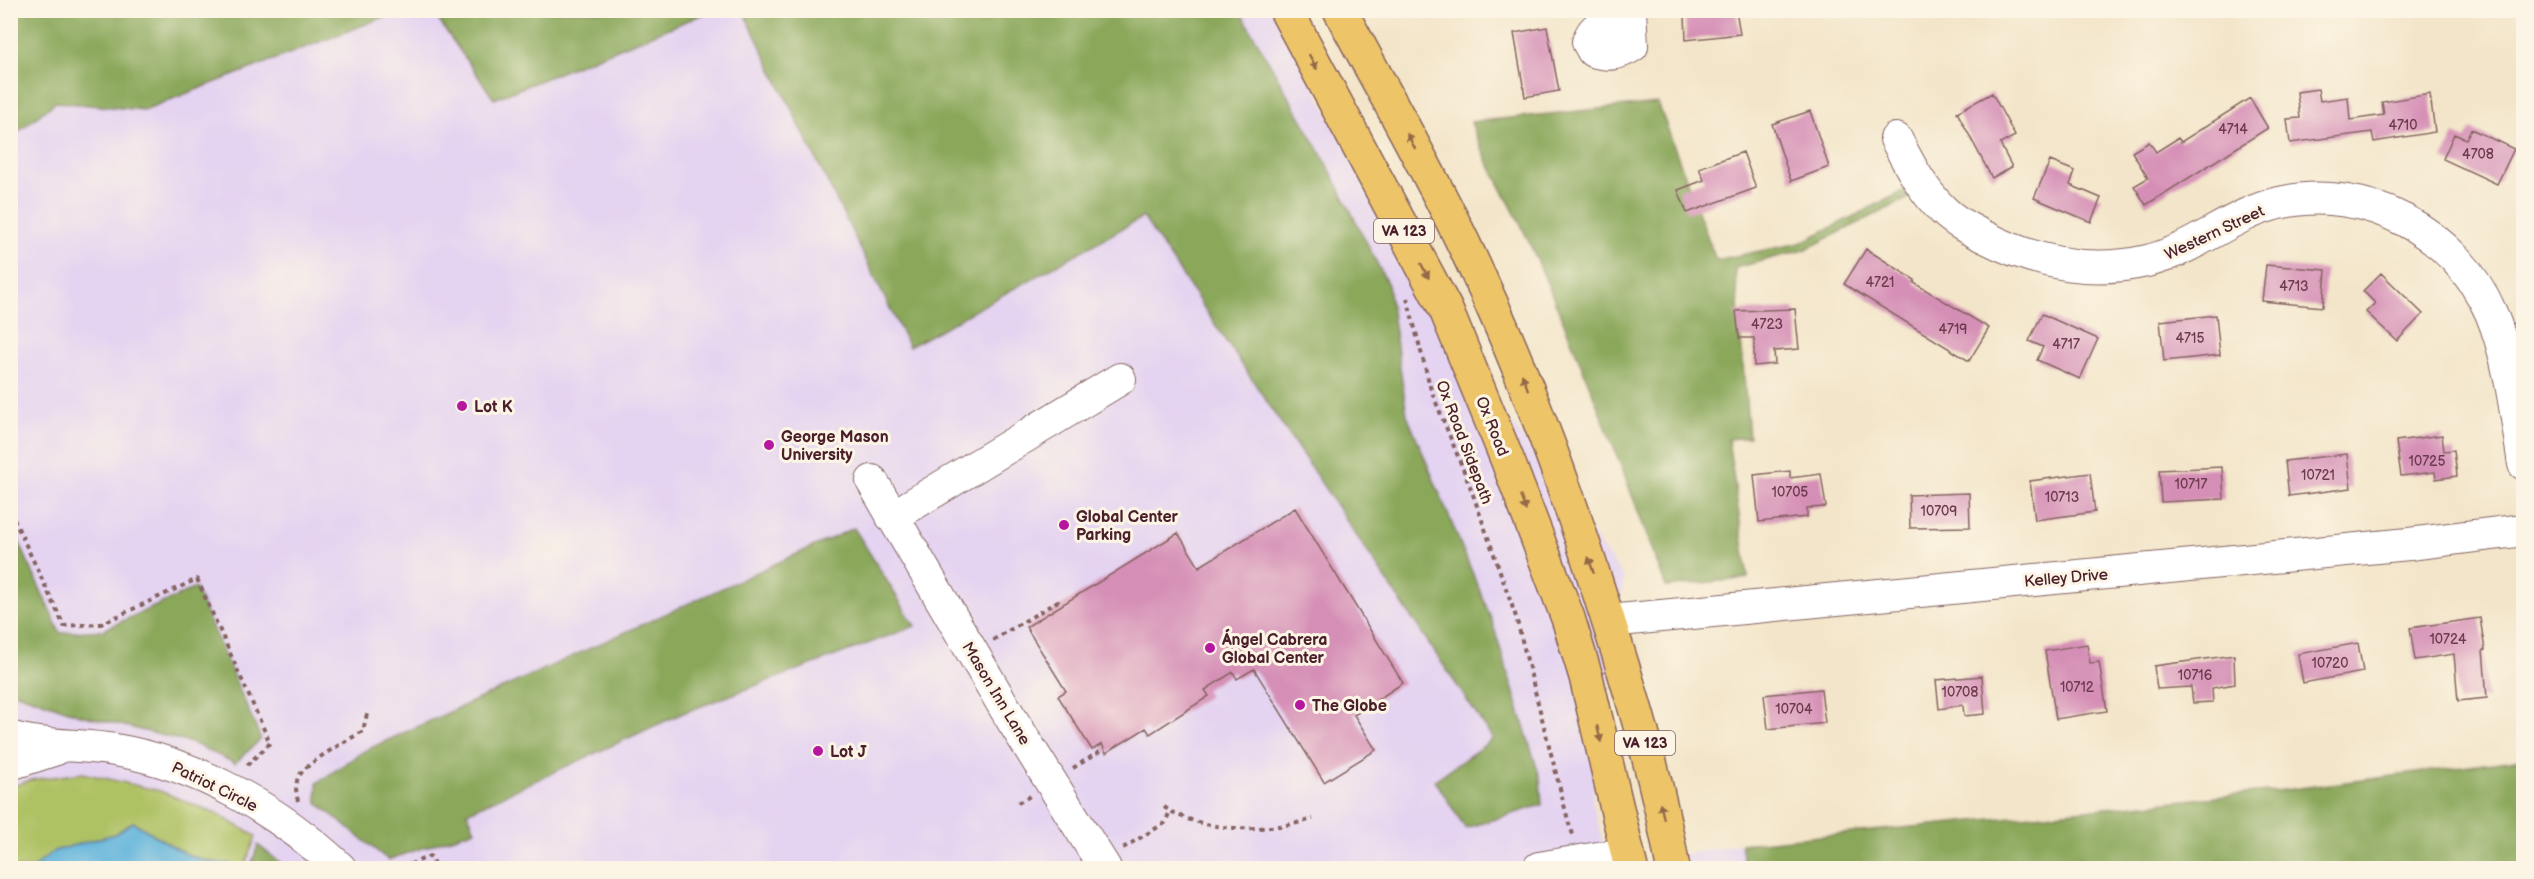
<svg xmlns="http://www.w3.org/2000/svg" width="2534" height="879" viewBox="0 0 2534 879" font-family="'Balsamiq Sans',sans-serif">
  <rect width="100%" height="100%" fill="#fcf5e5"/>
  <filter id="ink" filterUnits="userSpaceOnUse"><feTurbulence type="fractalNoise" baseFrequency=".0167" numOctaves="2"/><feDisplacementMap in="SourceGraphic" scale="12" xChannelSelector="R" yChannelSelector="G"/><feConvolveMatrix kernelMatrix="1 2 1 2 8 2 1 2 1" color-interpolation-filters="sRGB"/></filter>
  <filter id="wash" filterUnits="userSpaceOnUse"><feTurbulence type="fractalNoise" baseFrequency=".008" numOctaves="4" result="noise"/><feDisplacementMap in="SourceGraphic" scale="24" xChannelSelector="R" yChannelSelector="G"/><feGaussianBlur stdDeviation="1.35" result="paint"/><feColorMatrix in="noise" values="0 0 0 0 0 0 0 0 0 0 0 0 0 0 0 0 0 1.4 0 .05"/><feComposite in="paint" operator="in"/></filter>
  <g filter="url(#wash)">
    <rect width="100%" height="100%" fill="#f3e5c9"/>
    <path fill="#e4d3f1" d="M10,11H1274L1432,312L1624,578L1592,800L1609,868L1741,844L2277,791L2523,759V868H11Z"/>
    <path fill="#aec164" stroke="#7c7048" stroke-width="1.5" d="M83,773L160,791L217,814L256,836L245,865L217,864L191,857L133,822L115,834L54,851L33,868H11V787L30,780Z"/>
    <path fill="#8aa75a" stroke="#6a6342" stroke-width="1.5" d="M11,10H400V11L144,110L56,102L11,137Z
      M432,11H711L494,99Z
      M743,11H1240L1327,164L1388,285L1407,415L1491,618L1540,778L1542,805L1465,828L1435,780L1493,739L1143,217L909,347Z
      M1658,103L1716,260L1800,243L1904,191L1909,198L1804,250L1735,268L1749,437L1728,439L1748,578L1666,587C1625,474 1582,362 1534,253C1515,208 1487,168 1471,122Z
      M11,524L60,633L103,630L195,588L261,739L235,763L192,743L77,714L11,691Z
      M854,528L915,626L683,713L467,812L475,830L388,860L317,803V783L364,751Z
      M2523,759V868H1745L1741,844L2277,791Z
      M258,845L287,868H250Z"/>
    <path fill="#60b4db" stroke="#556a83" stroke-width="1.5" d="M133,822C163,839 192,865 228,863L230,868H33L54,851L115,834Z"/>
    <g id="blocks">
      <path fill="#d58fb6" d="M1709,10H1736L1740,34L1686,40L1685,15L1710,13Z
        M1547,27L1559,91L1525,97L1514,33Z
        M2318,89L2320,101L2348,97L2350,120L2384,115L2382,102L2430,94L2435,132L2374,142L2372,132L2290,143L2287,119L2300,118L2297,92Z
        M1992,93L2015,136L2000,144L2012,167L1992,178L1957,112Z
        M2250,98L2268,128L2146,205L2134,186L2148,178L2132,152L2149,142L2156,152L2178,138L2181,142Z
        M1810,111L1829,167L1791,181L1772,124Z
        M2471,129L2514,149L2497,184L2443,159L2454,134L2466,139Z
        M1743,152L1756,188L1687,213L1678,190L1704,180L1699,168Z
        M2050,161L2075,171L2070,185L2101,198L2091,222L2034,198Z
        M1866,249L1915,280L1914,283L1989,328L1969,361L1844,284Z
        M2266,265L2326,270L2323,307L2262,301Z
        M2381,273L2423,314L2397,341L2366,312L2375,303L2363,291Z
        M1795,309L1799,349L1774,351L1775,364L1754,366V338H1739L1736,311Z
        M2042,314L2098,339L2080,379L2037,360L2043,347L2029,341Z
        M2216,315L2220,355L2164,361L2160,321Z
        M2442,435L2444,451L2454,450L2457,476L2436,479L2435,472L2401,476L2396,441Z
        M2347,454L2351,488L2289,496L2285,461Z
        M2222,467L2224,499L2161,502L2159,470Z
        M1790,471V478L1821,474L1826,507L1807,508V517L1759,522L1754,475Z
        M2090,473L2095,512L2035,520L2030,481Z
        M1969,493L1970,527L1910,528L1909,495Z
        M1295,508L1403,683L1354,715L1376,750L1324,782L1254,669L1237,679L1233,672L1205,690L1209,696L1150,734L1146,728L1106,753L1102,744L1092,750L1058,696L1066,691L1026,627L1178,533L1199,567Z
        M2480,618L2485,650H2483L2487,698L2458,701L2454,654L2415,660L2410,628Z
        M2358,643L2363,672L2303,683L2298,654Z
        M2087,644L2090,663L2099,662L2107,711L2056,719L2045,651Z
        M2234,655L2235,684L2212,688L2213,702L2193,703L2191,687L2157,689L2154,666Z
        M1982,676L1985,714L1964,716L1963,705L1939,709L1936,680Z
        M1821,689L1825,723L1768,729L1764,695Z"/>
    </g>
  </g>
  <g filter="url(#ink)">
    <use href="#blocks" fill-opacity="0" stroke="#856462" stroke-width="1.5"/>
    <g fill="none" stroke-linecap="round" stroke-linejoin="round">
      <g stroke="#856462" stroke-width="34">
        <path id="minor" d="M1630,10L1632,46C1618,54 1609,56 1593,51L1588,42C1594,22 1612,21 1630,18
          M1896,139C1909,164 1922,190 1943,210C1955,222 1971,230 1985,237C2036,263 2091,274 2147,261C2195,250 2231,214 2279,203C2365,183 2456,232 2491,313C2510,358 2516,415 2524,464
          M872,481L1009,715L1105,868
          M892,517L1120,379
          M1609,621L2409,544L2524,530
          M10,737C44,747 81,744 115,750C199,764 279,811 340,868
          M10,764L56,749
          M1539,868L1628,853"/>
      </g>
      <g stroke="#856462" stroke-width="36">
        <path id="major" d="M1286,10L1446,310L1507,459L1568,618L1586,677L1631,868
          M1340,10C1383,91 1429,170 1468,253C1521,364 1563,478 1600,595C1629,685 1657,775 1673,868"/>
      </g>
      <path stroke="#856462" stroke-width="4" stroke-dasharray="4.5 4.5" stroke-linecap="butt" d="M1256,10L1260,18
        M1407,298L1431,390L1470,486L1516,617L1569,824L1574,837
        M10,511L64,626L101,624L197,579L270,743L244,768
        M993,640L1058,601L1060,606
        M1073,768L1104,749
        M298,801C296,794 295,785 298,778C304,763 349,740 363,731L367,714
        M1018,803L1030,796
        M1164,807C1204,834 1268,832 1313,819
        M1123,848L1165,823L1170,811
        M402,868L430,856L437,868"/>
      <use href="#minor" stroke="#fff" stroke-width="32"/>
      <use href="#major" stroke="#eec469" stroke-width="33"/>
    </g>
    <defs><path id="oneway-solid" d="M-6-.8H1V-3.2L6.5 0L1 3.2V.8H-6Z" transform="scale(1.5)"/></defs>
    <g fill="#946947">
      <use href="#oneway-solid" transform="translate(1313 62) rotate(62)"/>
      <use href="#oneway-solid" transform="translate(1411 141) rotate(-118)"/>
      <use href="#oneway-solid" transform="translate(1425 271) rotate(62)"/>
      <use href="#oneway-solid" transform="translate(1525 382) rotate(-111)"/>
      <use href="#oneway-solid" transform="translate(1523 503) rotate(70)"/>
      <use href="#oneway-solid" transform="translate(1591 565) rotate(-108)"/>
      <use href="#oneway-solid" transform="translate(1599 734) rotate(77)"/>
      <use href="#oneway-solid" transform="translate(1662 811) rotate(-103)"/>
    </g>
  </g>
  <g fill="#b5179e" stroke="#fcf5e5" stroke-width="2">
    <circle cx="462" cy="406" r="6"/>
    <circle cx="769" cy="445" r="6"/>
    <circle cx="1064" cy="525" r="6"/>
    <circle cx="1210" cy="648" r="6"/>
    <circle cx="1300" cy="705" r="6"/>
    <circle cx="818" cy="751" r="6"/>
  </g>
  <g text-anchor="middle" stroke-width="6" stroke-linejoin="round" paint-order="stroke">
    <g font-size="14" fill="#6d3b4e">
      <text x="2403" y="130">4710</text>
      <text x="2233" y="134">4714</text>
      <text x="2478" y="159">4708</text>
      <text x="1880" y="287">4721</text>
      <text x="2294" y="291">4713</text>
      <text x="1767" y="329">4723</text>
      <text x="1953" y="334">4719</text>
      <text x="2190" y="343">4715</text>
      <text x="2066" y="349">4717</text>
      <text x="2427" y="466">10725</text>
      <text x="2318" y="480">10721</text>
      <text x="2191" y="489">10717</text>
      <text x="1790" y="497">10705</text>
      <text x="2062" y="502">10713</text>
      <text x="1939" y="516">10709</text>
      <text x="2448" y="644">10724</text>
      <text x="2330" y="668">10720</text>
      <text x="2195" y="680">10716</text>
      <text x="2077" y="692">10712</text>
      <text x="1960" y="697">10708</text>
      <text x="1794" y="714">10704</text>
    </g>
    <g fill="#fcf5e5" stroke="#7f5f63" stroke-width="1.5">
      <rect x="1374" y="219" width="60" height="24" rx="4.5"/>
      <rect x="1615" y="731" width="60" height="24" rx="4.5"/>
    </g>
    <g font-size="15" font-weight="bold" fill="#4a1f2b">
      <text x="1404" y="236">VA 123</text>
      <text x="1645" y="748">VA 123</text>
    </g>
    <g font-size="16" fill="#4a1f2b" stroke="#fcf5e5">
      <text transform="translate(2214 232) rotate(-25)" y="6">Western Street</text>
      <text transform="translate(1493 426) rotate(68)" y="6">Ox Road</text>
      <text transform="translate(1465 442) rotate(69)" y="6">Ox Road Sidepath</text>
      <text transform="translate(2066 577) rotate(-5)" y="6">Kelley Drive</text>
      <text transform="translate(997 693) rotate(59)" y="6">Mason Inn Lane</text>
      <text transform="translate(215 786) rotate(26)" y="6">Patriot Circle</text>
    </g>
    <g font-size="16" font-weight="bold" fill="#4a1f2b" stroke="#fcf5e5" text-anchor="start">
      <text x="474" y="412">Lot K</text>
      <text x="781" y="442">George Mason<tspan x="781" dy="18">University</tspan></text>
      <text x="1076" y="522">Global Center<tspan x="1076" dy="18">Parking</tspan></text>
      <text x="1222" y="645">Ángel Cabrera<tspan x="1222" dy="18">Global Center</tspan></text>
      <text x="1312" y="711">The Globe</text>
      <text x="830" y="757">Lot J</text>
    </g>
  </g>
  <rect width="2534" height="879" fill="none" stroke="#fcf5e5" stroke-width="36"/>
</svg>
